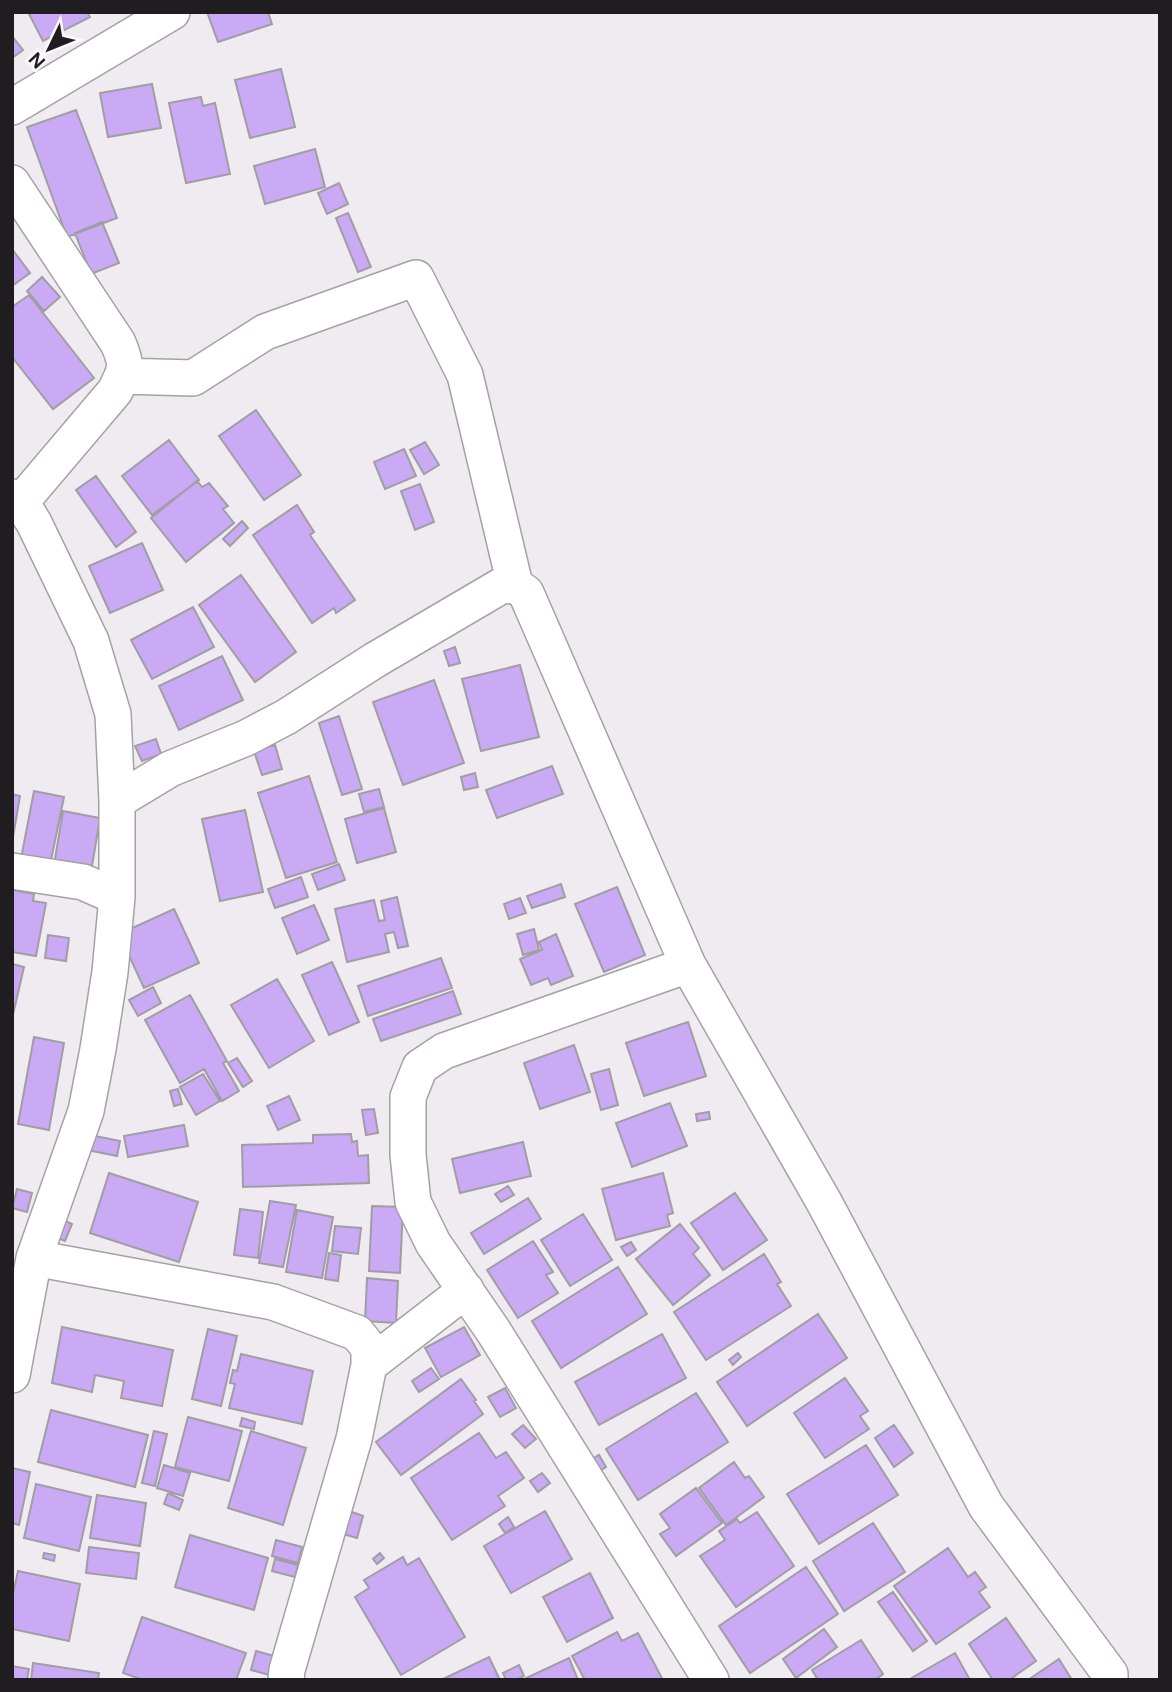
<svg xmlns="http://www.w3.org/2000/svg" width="1172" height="1692" viewBox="0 0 1172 1692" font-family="'DM Sans',sans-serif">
  <rect width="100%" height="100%" fill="#f0ebf0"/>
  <path fill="#caa9f5" stroke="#a09ea4" stroke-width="2" d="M28,12H87L90,17L43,41Z
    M207,12H268L272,24L218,42Z
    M12,36L23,50L12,58Z
    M281,69L295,127L250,138L235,80Z
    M152,84L161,128L108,137L100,93Z
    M201,97L203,106L215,103L230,174L186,183L169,103Z
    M76,110L117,218L67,237L27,127Z
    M315,149L325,187L265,204L254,166Z
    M339,183L348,204L327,214L318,193Z
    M348,213L371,267L358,272L336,218Z
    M102,222L119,263L91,274L75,233Z
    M12,249L30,273L12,286Z
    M42,277L60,297L44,311L27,291Z
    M29,295L94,378L53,409L12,357V307Z
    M256,410L301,475L264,500L219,436Z
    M169,440L199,480L152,515L122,476Z
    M425,442L439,465L424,474L410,450Z
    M404,449L416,476L385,489L374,462Z
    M96,476L136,532L116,547L76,490Z
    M197,481L202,487L209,483L228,506L223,509L234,523L186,562L151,518Z
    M420,484L434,522L415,530L401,491Z
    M297,505L314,532L310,535L355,600L336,613L334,608L312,623L253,535Z
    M242,521L248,528L230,546L223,539Z
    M142,543L163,590L110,613L89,566Z
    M241,575L296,652L255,682L199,605Z
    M193,607L214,647L152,679L131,640Z
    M455,647L460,663L449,666L444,651Z
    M222,656L243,700L179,730L159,686Z
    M520,665L539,737L481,751L462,679Z
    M434,680L464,763L403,785L373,702Z
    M339,716L362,789L342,795L319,723Z
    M156,739L161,754L142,761L135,746Z
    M275,745L282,769L262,775L254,751Z
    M552,766L563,794L497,818L486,790Z
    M475,773L478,787L464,790L461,777Z
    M309,776L337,862L286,878L258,793Z
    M379,789L384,807L364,812L359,794Z
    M34,791L64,797L49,870L20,864Z
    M12,794L20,796L12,843Z
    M384,808L396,852L357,863L345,819Z
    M245,810L263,892L220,901L202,819Z
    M63,811L100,818L90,878L53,871Z
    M339,864L345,880L318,890L312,874Z
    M301,877L308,897L275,908L268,889Z
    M561,884L565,897L532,908L527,896Z
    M617,887L645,955L604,972L575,904Z
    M12,890L34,894L33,901L46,903L36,956L12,952Z
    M397,897L408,946L398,948L394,932L385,934L389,952L347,962L335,909L374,900L379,921L385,920L381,901Z
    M520,898L526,913L509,919L504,904Z
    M314,905L329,940L297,954L282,918Z
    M174,909L199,963L144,988L119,934Z
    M534,929L539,950L523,955L517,934Z
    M556,934L573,976L551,985L548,978L531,985L520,959L542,950L539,942Z
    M48,935L69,938L66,961L45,958Z
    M441,958L452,988L368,1016L358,986Z
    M332,962L359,1022L329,1035L302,975Z
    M12,964L24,967L12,1019Z
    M277,979L314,1041L269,1068L231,1005Z
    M153,987L161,1003L138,1016L129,1000Z
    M453,991L461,1014L381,1041L373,1019Z
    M190,995L227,1061L223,1063L239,1091L222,1101L204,1069L180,1083L145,1020Z
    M688,1022L706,1076L644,1096L626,1043Z
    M34,1037L64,1043L49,1130L18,1124Z
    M574,1045L590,1092L540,1109L524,1063Z
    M237,1058L252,1081L243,1087L228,1063Z
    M609,1069L618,1105L601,1110L591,1074Z
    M203,1074L220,1101L196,1115L180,1087Z
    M178,1089L182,1104L174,1106L170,1091Z
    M289,1096L300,1120L278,1130L267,1106Z
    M670,1103L687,1146L632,1167L616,1123Z
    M374,1109L378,1133L366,1135L362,1110Z
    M709,1112L710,1119L697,1121L696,1114Z
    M184,1125L188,1146L128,1157L124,1136Z
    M351,1134L352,1142L357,1141L358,1156L368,1155L369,1183L243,1187L242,1145L313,1143V1135Z
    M90,1135L120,1141L117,1156L87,1150Z
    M523,1142L531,1176L460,1193L452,1159Z
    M109,1173L198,1202L179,1262L90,1233Z
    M663,1173L673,1213L667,1215L670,1226L616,1240L602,1189Z
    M508,1186L514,1195L501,1202L495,1194Z
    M17,1189L32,1193L27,1212L12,1208Z
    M735,1193L767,1240L723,1270L691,1223Z
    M528,1198L541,1219L484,1254L471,1233Z
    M270,1201L296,1205L283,1267L259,1263Z
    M372,1206L403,1207L400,1273L369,1271Z
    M240,1209L263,1212L258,1258L234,1255Z
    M297,1210L333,1217L322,1278L286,1272Z
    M583,1214L612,1260L570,1286L541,1240Z
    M61,1219L72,1224L65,1241L53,1236Z
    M680,1224L699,1248L693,1254L710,1275L673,1305L636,1259Z
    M335,1226L361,1228L358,1254L332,1251Z
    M533,1241L553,1272L546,1275L558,1293L518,1318L487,1270Z
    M631,1242L636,1250L627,1256L621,1247Z
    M329,1253L341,1255L338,1281L325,1279Z
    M764,1254L781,1282L777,1284L791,1306L706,1360L674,1312Z
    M618,1267L647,1314L561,1368L532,1321Z
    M367,1278L398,1281L396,1323L365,1321Z
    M818,1314L847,1358L747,1426L717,1382Z
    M62,1327L173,1350L162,1406L121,1398L124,1381L95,1375L92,1392L52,1383Z
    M464,1327L480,1355L441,1377L425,1348Z
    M208,1329L237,1336L221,1406L192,1399Z
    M662,1334L686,1378L599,1425L575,1382Z
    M738,1353L741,1357L733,1365L729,1360Z
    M241,1354L313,1371L302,1424L229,1408L235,1384L230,1383L233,1370L237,1371Z
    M431,1368L439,1379L419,1392L412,1381Z
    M845,1378L868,1411L860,1416L869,1429L825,1458L794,1413Z
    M461,1379L476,1400L474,1401L483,1414L401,1475L376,1442Z
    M505,1388L516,1408L500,1417L488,1397Z
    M696,1393L728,1442L638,1500L606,1449Z
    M51,1410L148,1435L135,1487L38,1462Z
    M188,1417L242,1431L229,1481L175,1467Z
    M242,1418L255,1422L254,1429L240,1426Z
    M523,1425L536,1439L525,1448L512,1434Z
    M894,1425L913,1453L894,1467L875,1438Z
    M154,1431L167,1434L155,1486L142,1483Z
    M251,1431L306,1448L283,1525L228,1508Z
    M479,1433L496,1458L506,1452L524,1478L498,1496L505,1506L452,1540L411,1478Z
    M866,1445L898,1495L819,1544L787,1494Z
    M599,1455L606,1467L597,1473L589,1461Z
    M734,1462L745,1478L749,1476L764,1497L726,1525L699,1488Z
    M164,1465L190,1473L183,1496L157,1488Z
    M12,1468L30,1472L19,1525L12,1523Z
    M542,1473L550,1483L538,1492L530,1481Z
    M36,1484L91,1497L79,1551L24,1538Z
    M696,1488L722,1523L676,1556L660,1534L670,1528L660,1514Z
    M168,1493L183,1500L179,1510L164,1504Z
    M97,1495L146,1503L140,1546L90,1538Z
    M349,1511L363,1516L357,1538L343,1534Z
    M545,1511L572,1559L511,1593L484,1546Z
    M757,1512L794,1566L736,1607L700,1556L725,1540L719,1531L737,1519L740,1523Z
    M508,1517L514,1527L505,1533L499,1524Z
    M873,1523L905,1572L844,1611L813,1561Z
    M190,1535L268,1558L254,1610L175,1587Z
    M276,1540L302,1547L298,1563L272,1556Z
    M89,1547L139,1553L136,1579L86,1573Z
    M948,1548L968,1577L975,1572L986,1587L979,1592L990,1607L936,1644L894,1586Z
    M44,1553L55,1555L54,1561L43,1558Z
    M380,1553L384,1558L377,1564L373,1559Z
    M403,1557L407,1565L419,1558L465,1637L401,1675L355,1597L369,1588L364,1580Z
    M275,1559L298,1565L295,1577L272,1571Z
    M806,1567L838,1614L750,1673L719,1626Z
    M18,1571L80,1584L69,1641L12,1629V1598Z
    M590,1573L613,1618L567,1642L543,1597Z
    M893,1592L927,1641L913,1651L878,1602Z
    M142,1617L246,1653L236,1680H143L123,1673Z
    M1006,1618L1036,1661L1009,1680H993L969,1644Z
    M824,1629L837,1647L796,1678L783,1659Z
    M617,1632L622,1641L638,1633L663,1680H585L572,1656Z
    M861,1640L883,1674L875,1680H818L812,1670Z
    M256,1651L274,1656L269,1675L251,1670Z
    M955,1653L970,1680H908Z
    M489,1657L500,1680H441Z
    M569,1658L578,1680H522Z
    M1059,1659L1072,1680H1028Z
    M33,1663L99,1673L98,1680H31Z
    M519,1665L524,1676L516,1680H506L503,1673Z
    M12,1666L29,1669L27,1680H12Z"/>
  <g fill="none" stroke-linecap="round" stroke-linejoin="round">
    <g stroke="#a5a1a5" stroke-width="38">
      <path id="street" d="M12,107L172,12
        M12,183L118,343C128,366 126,369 115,391L21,502
        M122,376L193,378L265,332L416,278L465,375L515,585
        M12,497L21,502L34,523L91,641L113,714L117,801V897L110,972L98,1049L86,1111L34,1258L12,1375
        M117,801L170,769L246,738L286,717L375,660L501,586L515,585L526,593L688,965L824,1202L986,1506L1110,1674V1680
        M12,871L83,882L117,897
        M688,965L444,1051L420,1067L408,1097V1155L413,1202L433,1243L494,1332L711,1680
        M34,1258L273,1302L357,1333L369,1348V1365L354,1439L287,1670L286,1680
        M369,1365L466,1290"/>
    </g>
    <use href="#street" stroke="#fff" stroke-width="35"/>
  </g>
  <rect width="1172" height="1692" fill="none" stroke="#1f1d1f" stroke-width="28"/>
  <g transform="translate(49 49) rotate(227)" stroke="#fef9fe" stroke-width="5" paint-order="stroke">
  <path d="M0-5L12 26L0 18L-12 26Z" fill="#1f1d1f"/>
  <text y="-10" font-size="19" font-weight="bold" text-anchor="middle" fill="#1f1d1f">N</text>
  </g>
</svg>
